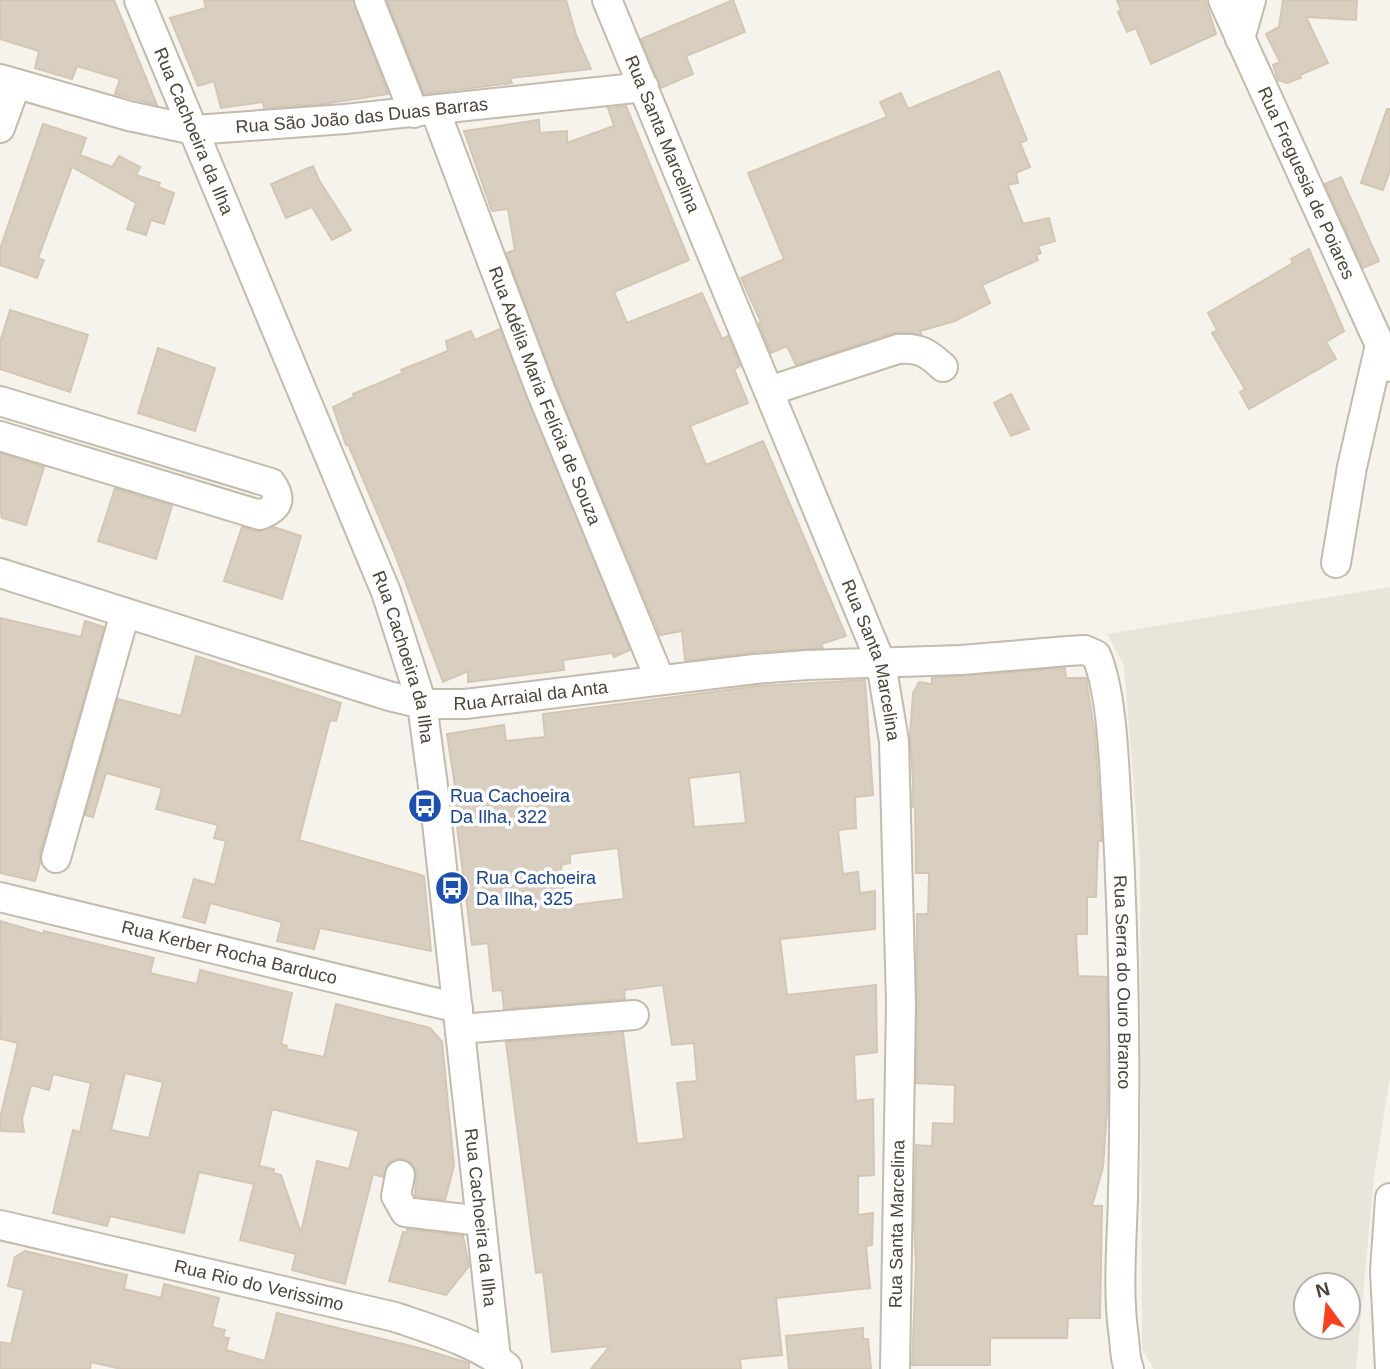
<svg xmlns="http://www.w3.org/2000/svg" width="1390" height="1369" viewBox="0 0 1390 1369" font-family="Arial,sans-serif">
  <rect width="100%" height="100%" fill="#f6f3ec"/>
  <path fill="#eae5da" fill-rule="evenodd" d="M1390,587V1076L1374,1177L1356,1369H1154L1142,1349L1140,863L1124,665L1107,634ZM1306,1285H1348V1327H1306Z"/>
  <path fill="#d8cfc1" stroke="#d3c7b4" stroke-width="2" fill-rule="evenodd" d="M0,0H114L157,105L115,94L120,79L77,66L72,79L35,68L39,51L0,39Z
    M204,0H353L388,94L323,104L264,108L263,102L221,108L214,81L198,86L170,18L206,8Z
    M387,0H566L576,35L591,69L510,78L512,83L424,94Z
    M733,0L745,32L686,56L693,74L661,88L641,39Z
    M1117,0H1205L1216,34L1151,64L1136,28L1127,32L1118,12L1121,10Z
    M1283,0H1357L1356,20L1306,17L1328,63L1300,75L1301,78L1287,83L1278,80L1273,65L1280,62L1266,34L1279,27Z
    M999,71L1027,140L1020,143L1030,167L1016,173L1018,183L1008,185L1023,224L1049,218L1055,241L1038,246L1041,253L1036,255L1038,260L982,285L990,303L955,321L920,331L921,334L893,333L796,365L787,346L771,353L759,323L761,322L741,278L784,259L748,173L887,117L880,102L901,93L908,109Z
    M626,106L689,260L614,292L627,323L702,293L722,339L728,336L740,366L734,369L748,403L690,426L706,465L763,441L846,636L821,644L823,648L754,652L685,661L682,631L660,635L555,383L506,253L515,250L508,209L492,211L464,131L539,120L540,133L567,131V143L614,126L608,108Z
    M1387,109H1390V170L1383,190L1361,183Z
    M43,124L86,138L80,155L112,167L119,156L140,167L136,175L160,183L158,187L174,193L164,224L151,220L146,235L127,229L136,203L72,167L38,258L44,260L37,278L0,265V249Z
    M313,166L319,180L351,230L332,240L312,207L286,218L271,184Z
    M1341,177L1379,261L1363,268L1345,228L1346,225L1344,226L1325,184Z
    M1309,249L1344,331L1326,342L1336,359L1249,409L1240,392L1245,389L1212,333L1217,330L1208,313L1293,263L1291,259Z
    M10,310L88,335L70,392L0,369V342Z
    M500,329L630,650L614,657L612,653L563,660L564,670L468,682V671L443,682L394,552L348,444L346,445L333,407L354,397L353,394L403,373L401,370L448,351L446,341L471,331L475,340Z
    M158,348L215,368L195,431L138,413Z
    M1011,394L1029,429L1011,436L994,403Z
    M0,453L44,467L26,525L2,518L0,510Z
    M115,488L172,506L156,559L98,541Z
    M242,527L256,531L274,527L301,536L282,599L224,581Z
    M0,618L81,637L85,621L104,627L40,853V863L35,881L0,873Z
    M196,656L341,703L336,721L330,720L299,840L424,876L431,951L320,928L314,949L277,941L282,922L210,903L205,923L183,917L194,879L215,885L226,841L214,838L218,825L156,809L162,788L106,773L93,817L85,815L118,699L181,716Z
    M1065,668L1066,678H1086L1095,734L1100,813L1102,841H1098L1096,897H1087V934H1076L1078,976L1107,977L1108,1095L1103,1167L1092,1206H1102L1100,1318H1068L1067,1338H990V1365H912L916,1265L914,1225L916,1145L932,1146L933,1123L954,1124L955,1085L916,1083L917,914H928L929,873H916L915,807H912L913,781L910,736L913,693L919,682L932,684V678Z
    M865,680L873,795L855,797L856,828L838,830L843,874L858,872L860,893L875,891V929L780,939L787,995L876,985L877,1052L854,1055L856,1101L873,1099L874,1175L858,1176V1215L873,1213L872,1245L866,1246L870,1288L776,1298L782,1355L740,1359L741,1369H591L610,1346L552,1352L543,1272L536,1273L506,1042L623,1033L637,1144L684,1139L677,1083L697,1081L694,1043L672,1045L663,985L624,990L625,999L504,1009L502,990L493,991L488,943L472,945L452,786H455L447,734L504,725L506,741L545,737L543,714L757,686ZM740,772L746,823L694,827L689,778ZM618,848L624,899L565,906L561,865L570,863V854Z
    M0,921L44,934V931L154,958L150,973L197,984L200,970L292,993L281,1044L287,1046L286,1049L324,1057L336,1004L430,1028L442,1042L454,1166L445,1200L415,1196L416,1170L411,1163L404,1159H395L388,1164L383,1177L373,1174L345,1284L292,1270L296,1254L240,1240L254,1184L199,1172L184,1233L110,1216L107,1226L53,1213L73,1130L80,1132L91,1083L53,1074L49,1090L31,1085L22,1119L24,1132L0,1131V1118L18,1043L1,1039ZM125,1073L163,1082L149,1138L111,1130ZM272,1109L359,1131L349,1169L317,1161L301,1233L281,1175L273,1173L274,1169L259,1166Z
    M407,1229L463,1236L469,1266L446,1295L389,1281L403,1232L407,1233Z
    M25,1251L127,1275L124,1289L161,1298L164,1284L219,1298L212,1327L225,1330L223,1337L229,1338L226,1350L265,1361L277,1313L419,1348L469,1363V1369H121L91,1362L90,1369H0V1342L11,1344L24,1290L8,1286L15,1257Z
    M863,1328V1339H868L871,1369H789L786,1336Z"/>
  <g fill="none" stroke-linecap="round" stroke-linejoin="round">
    <g stroke="#c2bbae" stroke-width="32">
      <g id="minor">
        <path id="s1" d="M139,0L386,592L422,704L433,786L496,1358"/>
        <path d="M369,0L414,113"/>
        <path id="s2" d="M607,0L881,663L894,741L901,1003L895,1369"/>
        <path id="s3" d="M1223,0L1390,367"/>
        <path d="M1240,39L1251,0"/>
        <path id="s4" d="M0,79L129,116L194,130L345,119L644,87"/>
        <path id="s5" d="M435,110L540,389L660,680"/>
        <path d="M0,128L16,84"/>
        <path d="M769,391L898,349C919,347 928,353 943,367"/>
        <path d="M0,401L271,483C283,500 278,508 260,515L0,436"/>
        <path d="M1336,563L1352,467L1380,345"/>
        <path id="s6" d="M0,573L389,696L422,704H465L755,669L807,665L961,660L1068,651L1085,650L1096,655C1113,694 1114,769 1117,812C1124,940 1126,1067 1123,1195C1122,1242 1117,1291 1124,1338C1125,1348 1125,1359 1129,1369"/>
        <path d="M56,858L125,613"/>
        <path id="s7" d="M0,897L458,1008"/>
        <path d="M460,1029L634,1015"/>
        <path d="M400,1175L396,1196L405,1212L481,1221"/>
        <path id="s8" d="M0,1225L395,1317C433,1330 475,1342 507,1367"/>
        <path d="M1390,1369L1385,1271L1390,1198"/>
      </g>
    </g>
    <use href="#minor" stroke="#fff" stroke-width="28"/>
  </g>
  <defs>
    <g id="bus-disc" transform="scale(1.75)"><circle r="9.5" fill="#1a4fb4" stroke="#fff"/><path d="M-5-6H5V4H4V6H2V4H-2V6H-4V4H-5ZM-3.5-4V0h7V-4ZM-3.5 1.2v1.5H-2V1.2ZM2 1.2v1.5H3.5V1.2Z" fill="#fff"/></g>
  </defs>
  <g fill-rule="evenodd">
    <use href="#bus-disc" x="425" y="806"/>
    <use href="#bus-disc" x="452" y="888"/>
  </g>
  <g text-anchor="middle" stroke-width="7" stroke-linejoin="round" paint-order="stroke">
    <g font-size="18" fill="#4b4439" stroke="#fff">
      <text dy="6" stroke="none"><textPath href="#s4" startOffset="369">Rua São João das Duas Barras</textPath></text>
      <text dy="6" stroke="none"><textPath href="#s1" startOffset="142">Rua Cachoeira da Ilha</textPath></text>
      <text dy="6" stroke="none"><textPath href="#s2" startOffset="145">Rua Santa Marcelina</textPath></text>
      <text dy="6" stroke="none"><textPath href="#s3" startOffset="201">Rua Freguesia de Poiares</textPath></text>
      <text dy="6" stroke="none"><textPath href="#s5" startOffset="306">Rua Adélia Maria Felícia de Souza</textPath></text>
      <text dy="6" stroke="none"><textPath href="#s1" startOffset="709">Rua Cachoeira da Ilha</textPath></text>
      <text dy="6" stroke="none"><textPath href="#s2" startOffset="712">Rua Santa Marcelina</textPath></text>
      <text dy="6" stroke="none"><textPath href="#s6" startOffset="551">Rua Arraial da Anta</textPath></text>
      <text dy="6" stroke="none"><textPath href="#s7" startOffset="236">Rua Kerber Rocha Barduco</textPath></text>
      <text dy="6" stroke="none"><textPath href="#s6" startOffset="1449">Rua Serra do Ouro Branco</textPath></text>
      <text dy="6" stroke="none"><textPath href="#s1" startOffset="1276">Rua Cachoeira da Ilha</textPath></text>
      <text transform="translate(897 1224) rotate(-89)" y="6">Rua Santa Marcelina</text>
      <text dy="6" stroke="none"><textPath href="#s8" startOffset="266">Rua Rio do Verissimo</textPath></text>
    </g>
    <g font-size="18" fill="#164399" stroke="#fff" text-anchor="start">
      <text x="450" y="802">Rua Cachoeira<tspan x="450" dy="21">Da Ilha, 322</tspan></text>
      <text x="476" y="884">Rua Cachoeira<tspan x="476" dy="21">Da Ilha, 325</tspan></text>
    </g>
  </g>
  <g transform="translate(1327 1306) rotate(345)"><circle r="33" fill="#ffffff" stroke="#b7b4b0" stroke-width="2"/>
  <path d="M0-5L12 26L0 18L-12 26Z" fill="#fc3f1d"/>
  <text y="-10" font-size="19" font-weight="bold" text-anchor="middle" fill="#4b4439">N</text>
  </g>
</svg>
